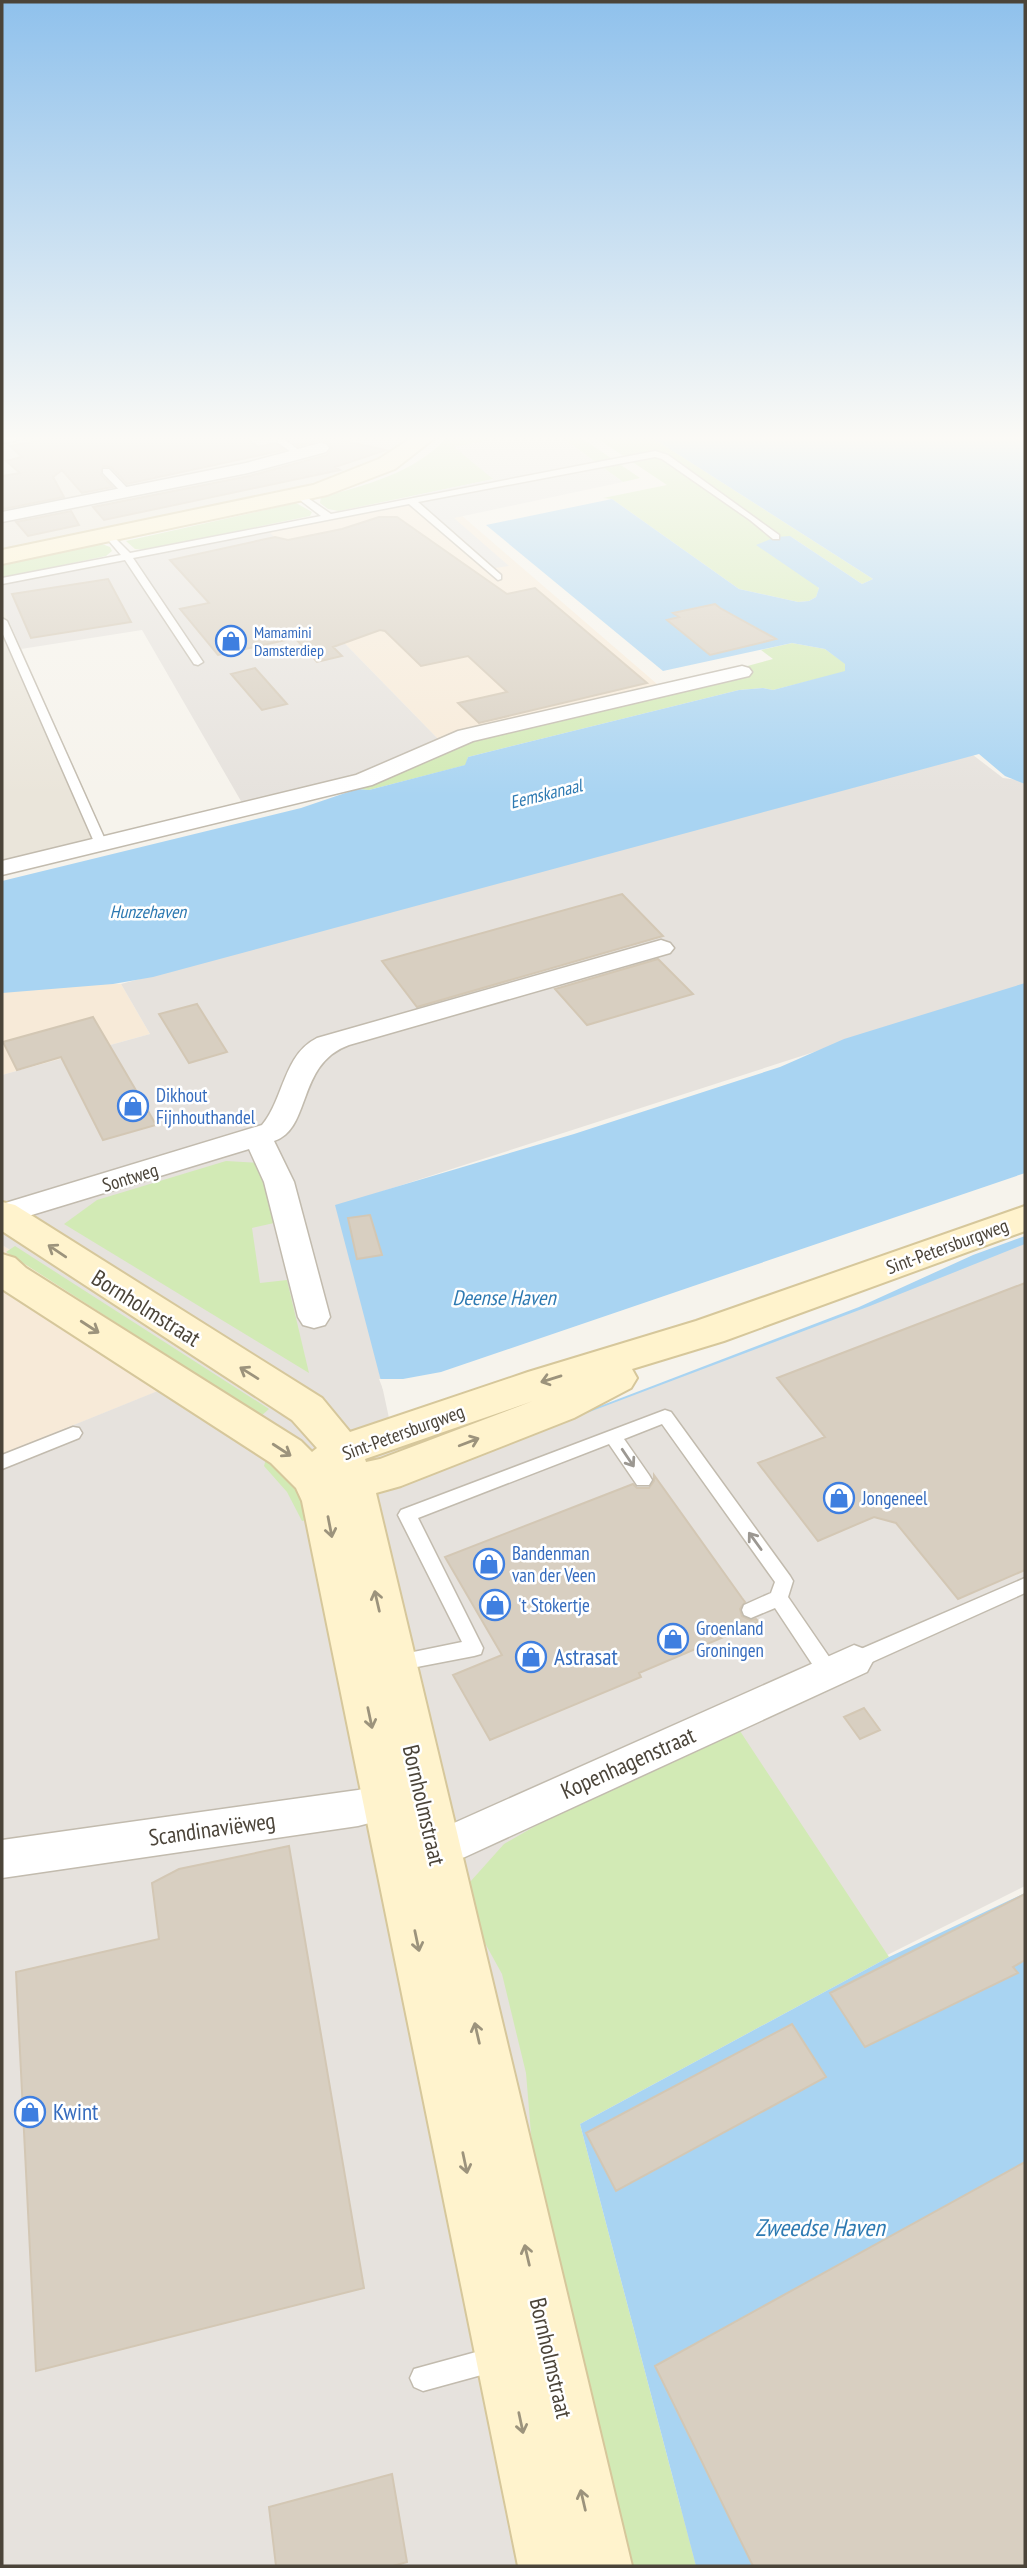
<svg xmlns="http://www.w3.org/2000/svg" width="1027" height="2568" viewBox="0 0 1027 2568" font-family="'PT Sans Narrow',sans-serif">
  <rect width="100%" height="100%" fill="#f6f3ec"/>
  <path fill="#eae5da" d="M31,437H414L409,443L362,468L288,490L2,550V442Z
    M2,605L106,840L2,867Z"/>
  <path fill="#f7ead8" d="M439,496L664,690L442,743L274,571L267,530Z
    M2,981L121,984L150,1034L2,1075Z
    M2,1245L208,1371L2,1454Z"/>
  <path fill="#e6e2dd" d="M267,530L303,565L275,572L442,743L349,784L245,808L142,630L21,649L2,605V583Z
    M973,755L1003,778L1025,781V984L343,1204L392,1432L1025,1233V1886L496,2151L589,2564L1025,2309V2566H2V1454L207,1371L2,1245V1075L150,1034L121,984Z"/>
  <path fill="#d2eab5" d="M447,437H483L487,441L455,447L494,479L339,511L328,509L320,503L321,497C364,486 417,472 447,437Z
    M561,437H580L640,478L623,482Z
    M595,437H651L873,579L862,584L790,536L819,589L816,597L809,601L798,602L739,589L612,499L603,498L667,485Z
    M296,503L312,512L310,516L146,550L135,549L126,541Z
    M102,544L110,547L112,551L106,556L2,578V565Z
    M792,643L825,649L846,664L845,672L773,690L763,688L739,690L468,757L466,765L369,790L357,789L449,747L773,659L761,650Z
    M226,1161L261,1163L274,1223L252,1228L260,1283L287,1280L309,1373L64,1224L97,1200Z
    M15,1246L269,1409L261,1416L6,1252Z
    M268,1452L281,1460L319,1518L302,1521L287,1492L264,1466Z
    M738,1728L889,1957L580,2124L696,2566H619L538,2218L526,2073L502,1974L475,1925L470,1882L504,1844L596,1791Z"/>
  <path fill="#e5e3e0" d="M483,437H561L623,482L454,518L509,566L495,568L412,496L493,479L454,447L486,441Z"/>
  <path fill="#a9d4f2" d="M651,437H1025V784L1005,776L979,754L153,977L113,984L2,993V881L301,808L357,789L369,790L465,765L468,757L739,690L763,688L773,690L845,671V664L825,649L792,643L663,671L486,525L612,499L739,589L798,602L809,601L816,597L819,588L756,545L776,537L790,536L862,584L873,579Z
    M1025,983V1244L870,1306L420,1476L384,1381H381L335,1205L574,1134L780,1067L844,1039Z
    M1025,1893V2407L767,2566H696L580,2124L889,1957Z"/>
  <path fill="#f6f3ec" d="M1025,1173V1236L973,1255L859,1307L417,1476L379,1379H403L441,1372Z"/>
  <path fill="#d8cfc1" stroke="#d3c7b4" stroke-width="2" d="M60,437H245L258,447L276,443L284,450L127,484L111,467L103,466L101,475L113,487L82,493L62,470L53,477L64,497L4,509L2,506V476L20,473L6,461L22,457L10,446Z
    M286,437H325L386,450L335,467L340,470L104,520L93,507L249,476L327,455L332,448L328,442L320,440L298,446Z
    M71,511L79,525L28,536L16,522Z
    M379,517H397L507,594L535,588L647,683L479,723L458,703L507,692L468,656L421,666L385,631L380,630L333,647L342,656L317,662L295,638L218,655L180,609L209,603L170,560L275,537L288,540L342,529Z
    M108,579L131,622L31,638L12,594Z
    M715,604L720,608L776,639L710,655L667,620L679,617L673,613Z
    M255,668L287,704L262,710L231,674Z
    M622,894L663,936L417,1007L382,961Z
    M658,959L693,994L587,1025L555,989Z
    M197,1004L227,1052L189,1063L159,1014Z
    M93,1017L144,1104L156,1125L103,1140L61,1057L17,1070L3,1042Z
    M370,1215L382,1255L357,1259L348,1218Z
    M1025,1283V1570L958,1599L896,1523L874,1517L818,1541L758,1463L825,1437L777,1378Z
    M654,1475L742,1598L745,1602L740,1609L742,1616L750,1620L756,1619L759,1622L639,1673L641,1677L490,1740L453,1675L502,1655L445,1557L633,1484L637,1488H649L654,1481Z
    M864,1708L880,1730L860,1739L844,1717Z
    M289,1846L364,2288L36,2371L16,1972L159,1939L152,1883L179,1869Z
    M1025,1894V1960L1013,1967L1018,1973L865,2047L830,1993Z
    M792,2024L826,2077L616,2191L586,2133Z
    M1025,2162V2566H753L655,2366Z
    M392,2474L407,2562L393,2566H276L269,2507Z"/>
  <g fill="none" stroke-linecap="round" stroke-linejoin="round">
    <g stroke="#c2bbae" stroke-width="3">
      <path id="lane" d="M278,439H284L304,454L297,456L278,443Z
        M655,451L668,455L779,535V539H773L750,520L662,459L655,457L418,502L501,575V579L498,580L409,504L133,558L203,662L198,665L194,664L125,560L2,584V578L121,555L104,535L109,532L130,553L321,516L296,497V493L299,492L331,514Z
        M103,469H109L130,491V495H124L103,473Z
        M2,618L7,621L107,844L105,847L101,848L95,844L2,632Z
        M665,1410L671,1412L790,1576L793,1581L788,1597L836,1667L839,1673L836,1679L829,1681L822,1679L775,1608L751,1618L744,1615L742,1610L744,1605L771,1593L775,1582L662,1424L624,1439L649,1475L652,1480L649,1485H637L609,1444L418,1518L483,1648L481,1654L474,1656L396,1671L389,1669L386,1663L389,1657L462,1642L398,1515L401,1510Z
        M73,1427L79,1428L82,1433L79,1438L2,1469V1455Z
        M1025,1578V1593L861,1667L854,1669L847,1667L845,1661L847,1655Z
        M498,2346L507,2350L511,2359L507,2368L423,2391L414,2387L410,2378L414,2369Z"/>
    </g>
    <g stroke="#c2bbae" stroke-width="3">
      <path id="street" d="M2,437H17L15,441L2,443Z
        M320,443L326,444L329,448L326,452L248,473L2,522V512L246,463Z
        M742,666L749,668L752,672L749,676L473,741L372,785L2,875V861L356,775L458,731Z
        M661,940L670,943L674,948L670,953L349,1045C296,1064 312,1129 274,1141L294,1182L330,1317L325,1325L314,1328L303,1325L298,1317L264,1182L249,1149L2,1224V1204L262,1125C284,1099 283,1055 317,1038Z
        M854,1645L867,1650L873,1661L867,1672L465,1857L418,1871L403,1865L397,1852L403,1839L445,1827Z
        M405,1779L419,1784L425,1797L419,1810L358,1826L2,1878V1840L358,1790Z"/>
    </g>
    <g stroke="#d6c79b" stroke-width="4">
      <path id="secondary" d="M413,437H436L395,469L327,495L2,564V550L313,485L379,459Z
        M2,1202L15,1205L322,1398L350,1432L528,1372L696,1321L1025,1206V1231L724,1341L632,1369L637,1378L631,1388L574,1418L401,1486L376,1493L632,2566H518L302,1501L296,1488L271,1463L2,1289V1254L15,1258L26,1268L301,1441L312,1452L317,1448L292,1420L2,1231ZM533,1401L380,1459L366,1462L365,1459Z"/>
    </g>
    <use href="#lane" fill="#fff" fill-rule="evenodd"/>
    <use href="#street" fill="#fff" fill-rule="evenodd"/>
    <use href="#secondary" fill="#fff3cd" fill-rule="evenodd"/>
  </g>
  <defs><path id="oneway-shaft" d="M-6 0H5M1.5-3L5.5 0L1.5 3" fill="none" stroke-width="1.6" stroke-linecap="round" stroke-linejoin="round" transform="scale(1.75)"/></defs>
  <g stroke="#9c937c">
    <use href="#oneway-shaft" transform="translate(57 1251) rotate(-146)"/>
    <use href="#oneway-shaft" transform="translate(90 1327) rotate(33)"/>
    <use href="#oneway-shaft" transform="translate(249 1373) rotate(-148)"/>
    <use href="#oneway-shaft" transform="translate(551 1379) rotate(163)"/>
    <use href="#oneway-shaft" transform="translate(469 1442) rotate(-21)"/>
    <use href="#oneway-shaft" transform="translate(282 1450) rotate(33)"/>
    <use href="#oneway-shaft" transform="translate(330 1527) rotate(79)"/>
    <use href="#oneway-shaft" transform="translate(377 1601) rotate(-103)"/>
    <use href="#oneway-shaft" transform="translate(370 1718) rotate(78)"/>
    <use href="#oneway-shaft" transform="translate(417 1941) rotate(78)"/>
    <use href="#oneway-shaft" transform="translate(477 2033) rotate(-103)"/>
    <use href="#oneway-shaft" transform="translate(465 2163) rotate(78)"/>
    <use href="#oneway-shaft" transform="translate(527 2255) rotate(-103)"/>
    <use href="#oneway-shaft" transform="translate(521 2423) rotate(78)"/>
    <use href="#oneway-shaft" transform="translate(583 2500) rotate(-103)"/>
  </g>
  <g stroke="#9c9892">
    <use href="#oneway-shaft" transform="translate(628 1458) rotate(56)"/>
    <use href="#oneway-shaft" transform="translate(755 1541) rotate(-126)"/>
  </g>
  <linearGradient id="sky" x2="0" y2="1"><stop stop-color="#8fc1ec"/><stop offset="0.55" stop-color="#fbfaf6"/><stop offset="1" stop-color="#fbfaf6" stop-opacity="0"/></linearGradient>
  <rect width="1027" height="796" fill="url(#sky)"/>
  <defs>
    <g id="shop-ring" transform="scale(1.575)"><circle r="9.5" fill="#fff" stroke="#3f7fe0" stroke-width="1.5"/><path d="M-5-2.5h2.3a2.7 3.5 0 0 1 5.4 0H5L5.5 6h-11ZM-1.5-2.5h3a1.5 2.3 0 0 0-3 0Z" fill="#3f7fe0"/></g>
  </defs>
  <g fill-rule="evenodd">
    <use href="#shop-ring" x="231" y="641"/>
    <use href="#shop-ring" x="133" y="1106"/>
    <use href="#shop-ring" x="839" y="1498"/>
    <use href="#shop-ring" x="489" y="1564"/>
    <use href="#shop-ring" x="495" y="1605"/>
    <use href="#shop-ring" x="673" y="1639"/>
    <use href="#shop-ring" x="531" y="1657"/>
    <use href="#shop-ring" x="30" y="2112"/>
  </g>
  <g text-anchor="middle" stroke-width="5" stroke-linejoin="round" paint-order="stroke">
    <g font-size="16" fill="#366cbe" stroke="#fff" text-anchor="start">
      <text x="254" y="638">Mamamini<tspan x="254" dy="18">Damsterdiep</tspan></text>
    </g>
    <g font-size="18" font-style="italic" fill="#2e7ab2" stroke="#fff">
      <text transform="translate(546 794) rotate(-14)" y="6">Eemskanaal</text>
      <text x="148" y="918">Hunzehaven</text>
    </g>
    <g font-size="19" fill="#366cbe" stroke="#fff" text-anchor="start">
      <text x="156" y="1102">Dikhout<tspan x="156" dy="22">Fijnhouthandel</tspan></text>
      <text x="862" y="1505">Jongeneel</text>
      <text x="512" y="1560">Bandenman<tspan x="512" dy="22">van der Veen</tspan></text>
      <text x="518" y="1612">'t Stokertje</text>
      <text x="696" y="1635">Groenland<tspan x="696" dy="22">Groningen</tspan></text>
    </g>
    <g font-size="19" fill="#4b4439" stroke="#fff">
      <text transform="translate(130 1177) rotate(-17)" y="7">Sontweg</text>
      <text transform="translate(947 1246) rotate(-20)" y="7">Sint-Petersburgweg</text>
      <text transform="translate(403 1432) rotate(-20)" y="7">Sint-Petersburgweg</text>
    </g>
    <g font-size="21" font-style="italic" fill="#2e7ab2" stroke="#fff">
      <text x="504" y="1305">Deense Haven</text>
    </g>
    <g font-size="23" fill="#4b4439" stroke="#fff">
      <text transform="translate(146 1308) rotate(32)" y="8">Bornholmstraat</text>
      <text transform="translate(628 1763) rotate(-24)" y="8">Kopenhagenstraat</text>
      <text transform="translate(424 1805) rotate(77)" y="8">Bornholmstraat</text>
      <text transform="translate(212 1829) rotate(-8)" y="8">Scandinaviëweg</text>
      <text transform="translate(551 2358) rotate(77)" y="8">Bornholmstraat</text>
    </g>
    <g font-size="23" fill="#366cbe" stroke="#fff" text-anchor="start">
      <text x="554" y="1665">Astrasat</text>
      <text x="53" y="2120">Kwint</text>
    </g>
    <g font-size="24" font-style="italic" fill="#2e7ab2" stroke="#fff">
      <text x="820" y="2236">Zweedse Haven</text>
    </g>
  </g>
  <rect width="1027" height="2568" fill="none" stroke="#4b4439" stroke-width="7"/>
</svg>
